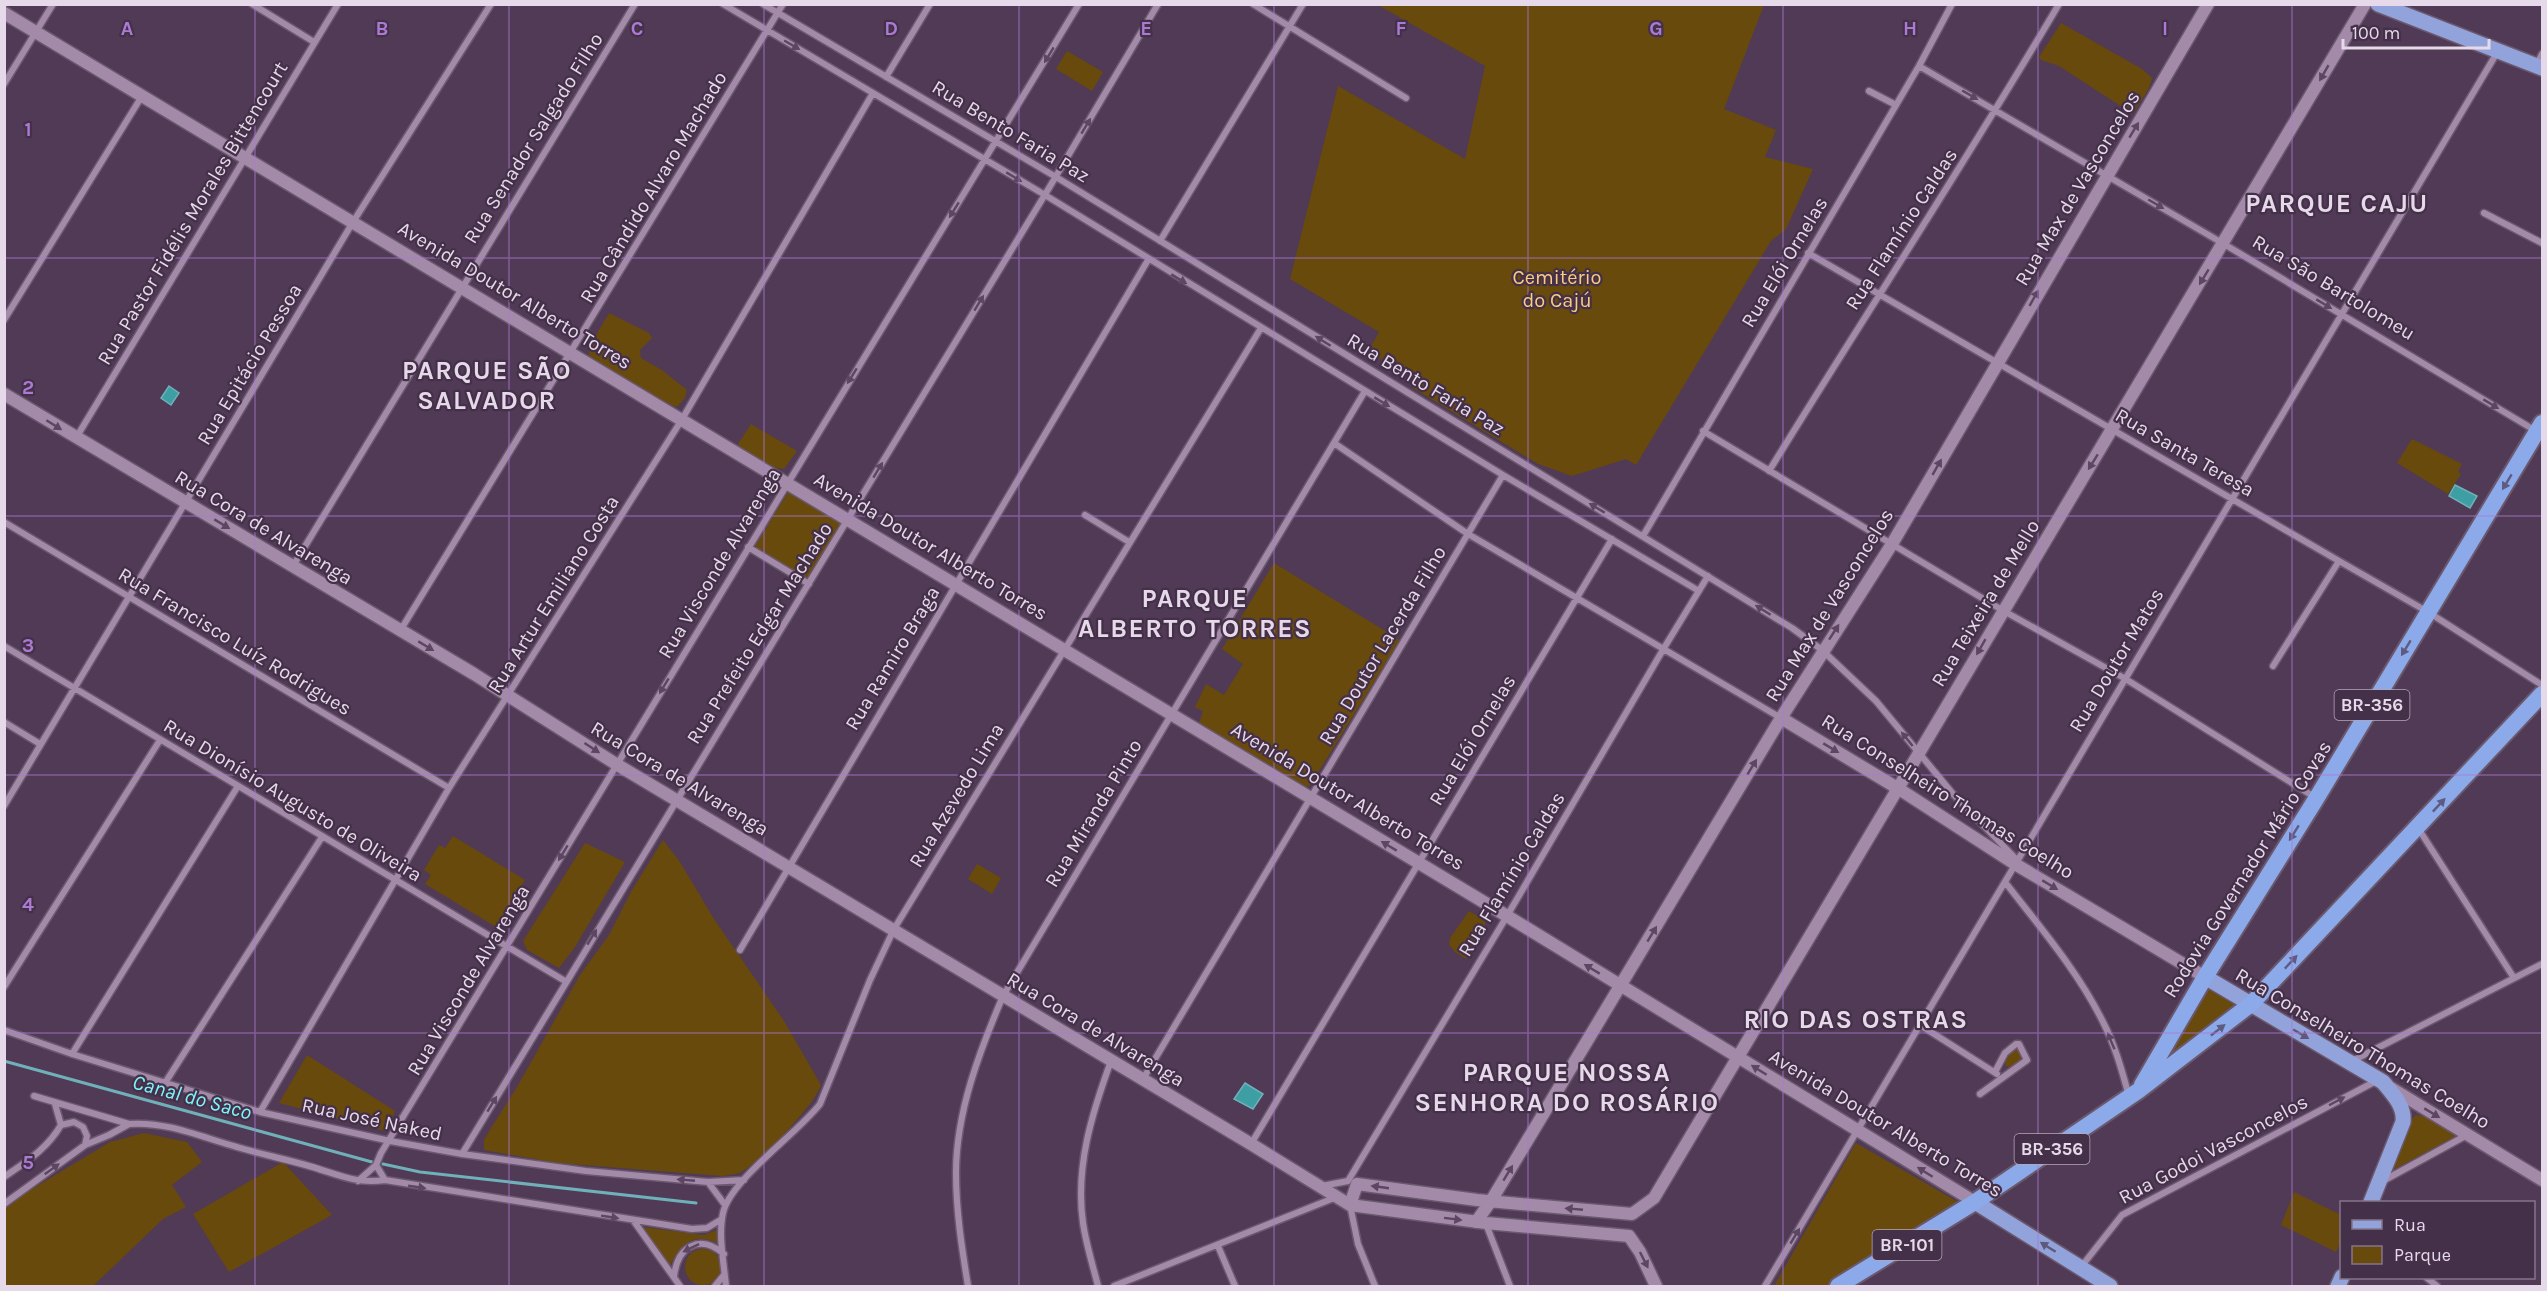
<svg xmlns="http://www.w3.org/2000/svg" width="2547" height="1291" viewBox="0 0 2547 1291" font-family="Karla,sans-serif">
  <rect width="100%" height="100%" fill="#503a55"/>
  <path fill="#684a0c" d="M1378,5H1764L1724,109L1776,130L1765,157L1813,169L1786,229L1771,241L1636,465L1626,459L1572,476L1538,464L1413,388L1415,379L1368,352L1379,332L1290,279L1338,86L1465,159L1485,66Z
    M2061,23L2142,69L2152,78L2149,88L2133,114L2059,66L2041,60L2039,57Z
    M1067,51L1103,72L1092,91L1056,69Z
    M609,313L649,333L652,338L640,350L641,358L662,370L687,390L685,398L677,407L662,401L589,356V347Z
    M751,424L797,451L784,469L771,467L739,447L738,444Z
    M2412,439L2462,464L2458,471L2461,474L2448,494L2397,463Z
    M790,489L843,522L808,581L754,548Z
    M1274,563L1400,640L1324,763L1310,785L1304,788L1206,728L1199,723L1203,711L1195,707L1206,684L1224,695L1243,664L1222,649Z
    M453,836L525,880L496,927L425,884L431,875L424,870L439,845L445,848Z
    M663,840L680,862L714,919L784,1021L821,1085C815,1105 759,1163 741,1172C735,1175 728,1175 722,1176L557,1163L484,1150V1140L491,1128L517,1087L580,975L609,935L632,890Z
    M585,843L625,862L575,947L559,968L527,950L523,941Z
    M977,864L1001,878L992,894L968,879Z
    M1469,911L1485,920V929L1466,959L1455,952L1449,945L1450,938Z
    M2210,988L2237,1004L2239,1008L2178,1053L2173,1051L2174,1046Z
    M2018,1046L2027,1059L2014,1068L2006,1066L2004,1060L2007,1053Z
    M307,1055L395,1111L385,1131L279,1103Z
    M2416,1115L2427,1117L2458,1135L2387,1173L2410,1121Z
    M144,1133L187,1142L202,1162L172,1185L186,1207L163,1219L93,1286H5L4,1206L110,1142Z
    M1856,1143L1958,1202L1829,1286H1774Z
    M283,1162L332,1215L229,1272L193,1214Z
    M2294,1192L2341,1215V1242L2336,1252L2281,1225Z
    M642,1227L704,1235L719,1229V1244C693,1231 682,1244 670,1265Z
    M685 1267a18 18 0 1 1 36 0a18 18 0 1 1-36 0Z"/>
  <path fill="#3d9fa4" stroke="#70b0b9" stroke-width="1.5" d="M169,386L179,393L171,405L161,398Z
    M2455,485L2477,496L2470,508L2449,496Z
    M1245,1083L1263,1094L1253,1109L1234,1099Z"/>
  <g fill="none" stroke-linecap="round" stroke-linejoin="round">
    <path stroke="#70b0b9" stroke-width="3" d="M4,1061L372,1162
      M383,1164L420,1172L696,1203"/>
    <g stroke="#6a586e" stroke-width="9">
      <path id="minor" d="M252,4L314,42
        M723,4L1045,195L1503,475L1699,591
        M763,4L1056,177L1792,628L1822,650L1876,701L1953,794L2017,860
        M1253,4L1406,98
        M1919,66L2224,244L2536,431
        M2536,66L2542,54
        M886,77L930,4
        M4,84L53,4
        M1869,91L1896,105
        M2484,213L2542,243
        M1160,241L1303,4
        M1808,253L2339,561L2428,612L2542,685
        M4,320L142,96
        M1703,431L2002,610L2124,678L2316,798
        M76,438L338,4
        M1334,443L1468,534L1781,718
        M1769,471C1865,315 1966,162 2059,4
        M1085,515L1129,542
        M4,522L449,788
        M1643,536L1919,66L1952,4
        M748,547L809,584
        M293,566L635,4
        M400,631L783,4
        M4,646L565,981
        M2273,666L2339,561
        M4,722L40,744
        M4,806L353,222L491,4
        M2418,828L2514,978
        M2005,882C2039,926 2078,971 2103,1022C2115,1045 2122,1071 2129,1096
        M740,950L1148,260
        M4,987L160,740
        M1920,1025L1997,1074
        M4,1030L72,1054L260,1112L390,1141L462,1154L586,1171L708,1182L744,1180
        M72,1054L238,786
        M2350,1062L2542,964
        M1143,1079L1503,475
        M165,1083L322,837
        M1980,1094L2027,1060L2019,1044H2016L2005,1053L1995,1072
        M34,1096L129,1124C166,1121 201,1137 237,1147C260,1154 285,1159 309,1166C337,1174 354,1184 385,1180
        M260,1112L449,788L681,421L873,93
        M61,1125L74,1122L83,1127L87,1136L85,1145
        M1251,1144L1612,539
        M462,1154L1049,188L1158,4
        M4,1177C27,1161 47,1149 61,1125L55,1104
        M358,1181L376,1165
        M1348,1181L1507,916L1664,648L1708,576
        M708,1182L725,1205
        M2381,1182L2467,1135
        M1322,1186L1348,1181
        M4,1204L85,1145L109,1135L129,1124
        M1350,1205L1358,1244L1375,1286
        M722,1219L707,1228L692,1229L385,1180L376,1165L381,1153L1079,4
        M633,1220L680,1286
        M1486,1224L1510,1286
        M1218,1246L1235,1286
        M2081,1267L2122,1215L2378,1080
        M674,1277C677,1247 699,1233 724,1254
        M2427,1278L2437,1286
        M715,1286L724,1275
        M726,1286C724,1264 718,1235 723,1213C730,1180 797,1134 820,1104L870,980L894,929L1261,328
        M968,1286C962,1249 956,1211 956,1173C956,1112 980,1050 1003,996L1365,391
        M1098,1286C1093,1266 1086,1244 1083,1223C1075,1167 1092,1113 1111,1061
        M1114,1286L1334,1198
        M1765,1286L2498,51"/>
    </g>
    <g stroke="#6a586e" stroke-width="15">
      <path id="secondary" d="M4,13L1507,916L1975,1202
        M4,394L474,674L616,764L1251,1144L1350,1205L1486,1223L1629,1236
        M1781,718L1899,789L2015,864L2205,977
        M2391,1088L2542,1180
        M1350,1205L1357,1184L1477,1200L1632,1214
        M1632,1214L1654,1198L2365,4
        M1476,1222L1491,1201L1781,718L1892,544L2208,4
        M1629,1236L1640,1252L1656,1286"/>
    </g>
    <g stroke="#6a586e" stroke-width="18">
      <path id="primary" d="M2378,4L2542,68
        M2205,977L2383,1082C2392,1093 2405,1106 2403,1122L2371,1202
        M1975,1202L2110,1286
        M2338,1286L2342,1277"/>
    </g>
    <g stroke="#6a586e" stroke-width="20">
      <path id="trunk" d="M2142,1085L2205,977L2316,799L2542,423
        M1838,1286L1975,1202L2138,1091L2251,1004L2542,694"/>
    </g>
    <use href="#minor" stroke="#a38aa9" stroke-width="6"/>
    <use href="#secondary" stroke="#a38aa9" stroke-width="12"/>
    <use href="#primary" stroke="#92a2da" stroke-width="15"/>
    <use href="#trunk" stroke="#8caaea" stroke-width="16"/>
  </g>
  <defs><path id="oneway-solid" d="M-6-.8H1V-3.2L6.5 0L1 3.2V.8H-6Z" transform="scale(1.5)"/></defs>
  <g fill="#5c4662">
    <use href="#oneway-solid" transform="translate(792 45) rotate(30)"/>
    <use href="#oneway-solid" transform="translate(1049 55) rotate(121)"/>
    <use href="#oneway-solid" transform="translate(2324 73) rotate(120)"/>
    <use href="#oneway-solid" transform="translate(1970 95) rotate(30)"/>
    <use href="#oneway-solid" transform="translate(1086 126) rotate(-59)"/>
    <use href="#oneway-solid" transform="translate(2134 130) rotate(-59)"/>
    <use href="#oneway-solid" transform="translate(1014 177) rotate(31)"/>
    <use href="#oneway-solid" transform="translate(2156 204) rotate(30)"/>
    <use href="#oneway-solid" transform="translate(954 210) rotate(122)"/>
    <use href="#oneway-solid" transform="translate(2204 277) rotate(121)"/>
    <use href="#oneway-solid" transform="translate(1179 279) rotate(31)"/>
    <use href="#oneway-solid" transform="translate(2034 298) rotate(-60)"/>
    <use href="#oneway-solid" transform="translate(979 303) rotate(-59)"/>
    <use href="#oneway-solid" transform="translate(2324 304) rotate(31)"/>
    <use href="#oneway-solid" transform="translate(1323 341) rotate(-148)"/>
    <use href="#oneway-solid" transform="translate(852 376) rotate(122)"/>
    <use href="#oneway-solid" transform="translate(1382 402) rotate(31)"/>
    <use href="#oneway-solid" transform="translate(2491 404) rotate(31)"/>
    <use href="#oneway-solid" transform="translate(54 425) rotate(32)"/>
    <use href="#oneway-solid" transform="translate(2093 462) rotate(122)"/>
    <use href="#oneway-solid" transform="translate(1937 467) rotate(-60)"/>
    <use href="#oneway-solid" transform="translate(878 470) rotate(-59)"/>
    <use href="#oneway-solid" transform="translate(1597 508) rotate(-149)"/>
    <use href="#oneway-solid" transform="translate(222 524) rotate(31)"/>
    <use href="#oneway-solid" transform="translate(1763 610) rotate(-148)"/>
    <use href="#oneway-solid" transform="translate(1834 632) rotate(-57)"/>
    <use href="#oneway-solid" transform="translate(426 646) rotate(31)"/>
    <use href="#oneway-solid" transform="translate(1981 647) rotate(120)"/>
    <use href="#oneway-solid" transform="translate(664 686) rotate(121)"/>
    <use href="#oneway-solid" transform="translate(1907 739) rotate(-129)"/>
    <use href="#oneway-solid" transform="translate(592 748) rotate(33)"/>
    <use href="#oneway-solid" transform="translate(1831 748) rotate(31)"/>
    <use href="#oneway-solid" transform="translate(1752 767) rotate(-59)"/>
    <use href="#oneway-solid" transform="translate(1389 846) rotate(-149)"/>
    <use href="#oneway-solid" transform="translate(563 853) rotate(121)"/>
    <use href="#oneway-solid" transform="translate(2050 885) rotate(31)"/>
    <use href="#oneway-solid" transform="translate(1652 934) rotate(-59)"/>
    <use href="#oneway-solid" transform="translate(592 937) rotate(-59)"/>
    <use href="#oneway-solid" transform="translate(1592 969) rotate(-149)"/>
    <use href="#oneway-solid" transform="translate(2111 1041) rotate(-113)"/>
    <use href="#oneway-solid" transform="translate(1759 1070) rotate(-148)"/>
    <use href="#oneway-solid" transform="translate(2337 1101) rotate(-28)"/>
    <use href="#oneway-solid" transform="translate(492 1104) rotate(-59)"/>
    <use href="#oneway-solid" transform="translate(2432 1113) rotate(31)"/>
    <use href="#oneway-solid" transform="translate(52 1169) rotate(-36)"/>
    <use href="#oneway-solid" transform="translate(1925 1172) rotate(-148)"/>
    <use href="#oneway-solid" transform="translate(1508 1173) rotate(-59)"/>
    <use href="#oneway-solid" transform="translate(686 1180) rotate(-175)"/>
    <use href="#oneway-solid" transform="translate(417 1187) rotate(9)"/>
    <use href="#oneway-solid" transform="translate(1380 1187) rotate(-172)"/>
    <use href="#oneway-solid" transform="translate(1574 1209) rotate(-175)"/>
    <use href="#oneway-solid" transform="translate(610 1217) rotate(9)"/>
    <use href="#oneway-solid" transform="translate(1453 1219) rotate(7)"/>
    <use href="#oneway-solid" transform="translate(1795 1236) rotate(-59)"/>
    <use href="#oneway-solid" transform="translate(691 1248) rotate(154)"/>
    <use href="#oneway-solid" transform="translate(1644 1260) rotate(63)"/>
  </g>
  <g fill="#5e5b82">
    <use href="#oneway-solid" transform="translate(2507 482) rotate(121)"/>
    <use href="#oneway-solid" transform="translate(2406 648) rotate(121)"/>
    <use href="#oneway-solid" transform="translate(2439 805) rotate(-47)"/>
    <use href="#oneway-solid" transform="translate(2294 833) rotate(122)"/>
    <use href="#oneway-solid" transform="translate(2291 962) rotate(-47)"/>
    <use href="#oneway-solid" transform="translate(2218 1030) rotate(-38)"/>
  </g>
  <g fill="#60587c">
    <use href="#oneway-solid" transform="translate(2301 1034) rotate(30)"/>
    <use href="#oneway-solid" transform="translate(2048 1247) rotate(-148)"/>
  </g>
  <path fill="none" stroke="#ab7ad2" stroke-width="1.5" stroke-opacity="0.55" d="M255,4V1286M509,4V1286M764,4V1286M1019,4V1286M1274,4V1286M1528,4V1286M1783,4V1286M2038,4V1286M2292,4V1286M4,258H2542M4,516H2542M4,775H2542M4,1033H2542"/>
  <g text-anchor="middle" stroke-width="4.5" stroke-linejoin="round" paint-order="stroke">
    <g fill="#45304a" stroke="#b6a6b9" stroke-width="1.5">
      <rect x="2334.5" y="690" width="75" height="30" rx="4.5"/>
      <rect x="2014.5" y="1134" width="75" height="30" rx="4.5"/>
      <rect x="1872.5" y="1230" width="69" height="30" rx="4.5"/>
    </g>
    <g font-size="18" font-weight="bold" fill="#e6d9e9">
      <text x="2372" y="711">BR-356</text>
      <text x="2052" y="1155">BR-356</text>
      <text x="1907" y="1251">BR-101</text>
    </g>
    <g font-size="20" fill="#e6d9e9" stroke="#45304a">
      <text transform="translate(1011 131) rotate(31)" y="7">Rua Bento Faria Paz</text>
      <text transform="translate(533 138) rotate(-58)" y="7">Rua Senador Salgado Filho</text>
      <text transform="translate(653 187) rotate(-59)" y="7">Rua Cândido Alvaro Machado</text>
      <text transform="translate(2077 188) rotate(-59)" y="7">Rua Max de Vasconcelos</text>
      <text transform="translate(192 213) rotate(-59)" y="7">Rua Pastor Fidélis Morales Bittencourt</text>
      <text transform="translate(1901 229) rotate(-57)" y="7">Rua Flamínio Caldas</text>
      <text transform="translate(1784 262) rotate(-59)" y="7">Rua Elói Ornelas</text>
      <text transform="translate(2334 287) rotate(31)" y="7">Rua São Bartolomeu</text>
      <text transform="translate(515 295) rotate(31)" y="7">Avenida Doutor Alberto Torres</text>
      <text transform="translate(249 364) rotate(-59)" y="7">Rua Epitácio Pessoa</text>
      <text transform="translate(1426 384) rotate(31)" y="7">Rua Bento Faria Paz</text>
      <text transform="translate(2185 452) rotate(30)" y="7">Rua Santa Teresa</text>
      <text transform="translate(264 527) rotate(31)" y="7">Rua Cora de Alvarenga</text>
      <text transform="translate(931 546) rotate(31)" y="7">Avenida Doutor Alberto Torres</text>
      <text transform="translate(719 563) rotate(-59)" y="7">Rua Visconde Alvarenga</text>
      <text transform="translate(553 594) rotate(-58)" y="7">Rua Artur Emiliano Costa</text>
      <text transform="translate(1985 603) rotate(-59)" y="7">Rua Teixeira de Mello</text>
      <text transform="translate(1829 605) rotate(-58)" y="7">Rua Max de Vasconcelos</text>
      <text transform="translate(759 633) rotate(-58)" y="7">Rua Prefeito Edgar Machado</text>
      <text transform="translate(235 641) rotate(31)" y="7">Rua Francisco Luíz Rodrigues</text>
      <text transform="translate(1382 645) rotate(-59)" y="7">Rua Doutor Lacerda Filho</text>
      <text transform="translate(892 658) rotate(-59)" y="7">Rua Ramiro Braga</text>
      <text transform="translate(2116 660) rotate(-59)" y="7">Rua Doutor Matos</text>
      <text transform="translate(1472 740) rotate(-59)" y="7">Rua Elói Ornelas</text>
      <text transform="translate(680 778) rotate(31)" y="7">Rua Cora de Alvarenga</text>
      <text transform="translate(956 795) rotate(-59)" y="7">Rua Azevedo Lima</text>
      <text transform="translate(1348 796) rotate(31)" y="7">Avenida Doutor Alberto Torres</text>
      <text transform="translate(1948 796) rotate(32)" y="7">Rua Conselheiro Thomas Coelho</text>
      <text transform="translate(293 800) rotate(31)" y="7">Rua Dionísio Augusto de Oliveira</text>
      <text transform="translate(1093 813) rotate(-59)" y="7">Rua Miranda Pinto</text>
      <text transform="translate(2247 869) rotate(-58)" y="7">Rodovia Governador Mário Covas</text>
      <text transform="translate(1511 874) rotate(-59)" y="7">Rua Flamínio Caldas</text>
      <text transform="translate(468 980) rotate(-59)" y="7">Rua Visconde Alvarenga</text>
      <text transform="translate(1096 1029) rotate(31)" y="7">Rua Cora de Alvarenga</text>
      <text transform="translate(2363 1048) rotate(31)" y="7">Rua Conselheiro Thomas Coelho</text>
      <text transform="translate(372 1119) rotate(12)" y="7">Rua José Naked</text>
      <text transform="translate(1886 1123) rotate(31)" y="7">Avenida Doutor Alberto Torres</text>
      <text transform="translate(2213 1149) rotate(-28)" y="7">Rua Godoi Vasconcelos</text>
    </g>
    <g font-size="20" fill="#f9cc7f" stroke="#45304a">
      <text x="1557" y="284">Cemitério<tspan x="1557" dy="23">do Cajú</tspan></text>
    </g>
    <g font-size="21" font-style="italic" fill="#7df5fb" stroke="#45304a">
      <text transform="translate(192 1097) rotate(15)" y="7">Canal do Saco</text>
    </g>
    <g font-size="26" font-weight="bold" letter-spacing="1.5" fill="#e6d9e9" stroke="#45304a">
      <text x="2337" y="212">PARQUE CAJU</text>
      <text x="487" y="379">PARQUE SÃO<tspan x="487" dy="30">SALVADOR</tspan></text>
      <text x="1195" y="607">PARQUE<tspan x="1195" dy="30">ALBERTO TORRES</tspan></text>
      <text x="1856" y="1028">RIO DAS OSTRAS</text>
      <text x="1567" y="1081">PARQUE NOSSA<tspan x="1567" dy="30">SENHORA DO ROSÁRIO</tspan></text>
    </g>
  </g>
  <g font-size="20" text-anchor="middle" font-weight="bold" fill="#ab7ad2" stroke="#45304a" stroke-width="4.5" stroke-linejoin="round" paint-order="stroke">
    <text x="127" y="35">A</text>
    <text x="382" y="35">B</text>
    <text x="637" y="35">C</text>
    <text x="891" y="35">D</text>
    <text x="1146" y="35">E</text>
    <text x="1401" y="35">F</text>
    <text x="1656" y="35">G</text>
    <text x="1910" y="35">H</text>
    <text x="2165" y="35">I</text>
    <text x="28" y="136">1</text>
    <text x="28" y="394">2</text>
    <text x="28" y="652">3</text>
    <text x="28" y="911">4</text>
    <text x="28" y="1169">5</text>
  </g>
  <rect width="2547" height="1291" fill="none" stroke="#e6d9e9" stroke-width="12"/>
  <rect x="2340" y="1201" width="195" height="78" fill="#45304a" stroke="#85748a" stroke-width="1.5"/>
  <rect x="2352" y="1220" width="30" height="9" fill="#92a2da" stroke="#85748a" stroke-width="1.5"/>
  <text x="2394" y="1231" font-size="18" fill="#e6d9e9">Rua</text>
  <rect x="2352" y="1246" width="30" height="18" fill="#684a0c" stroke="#85748a" stroke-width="1.5"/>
  <text x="2394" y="1261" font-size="18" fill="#e6d9e9">Parque</text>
  <path d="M2343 39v9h146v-9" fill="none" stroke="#e6d9e9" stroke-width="3"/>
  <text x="2352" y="39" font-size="18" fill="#e6d9e9" stroke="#45304a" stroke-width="4.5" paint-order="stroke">100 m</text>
</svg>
